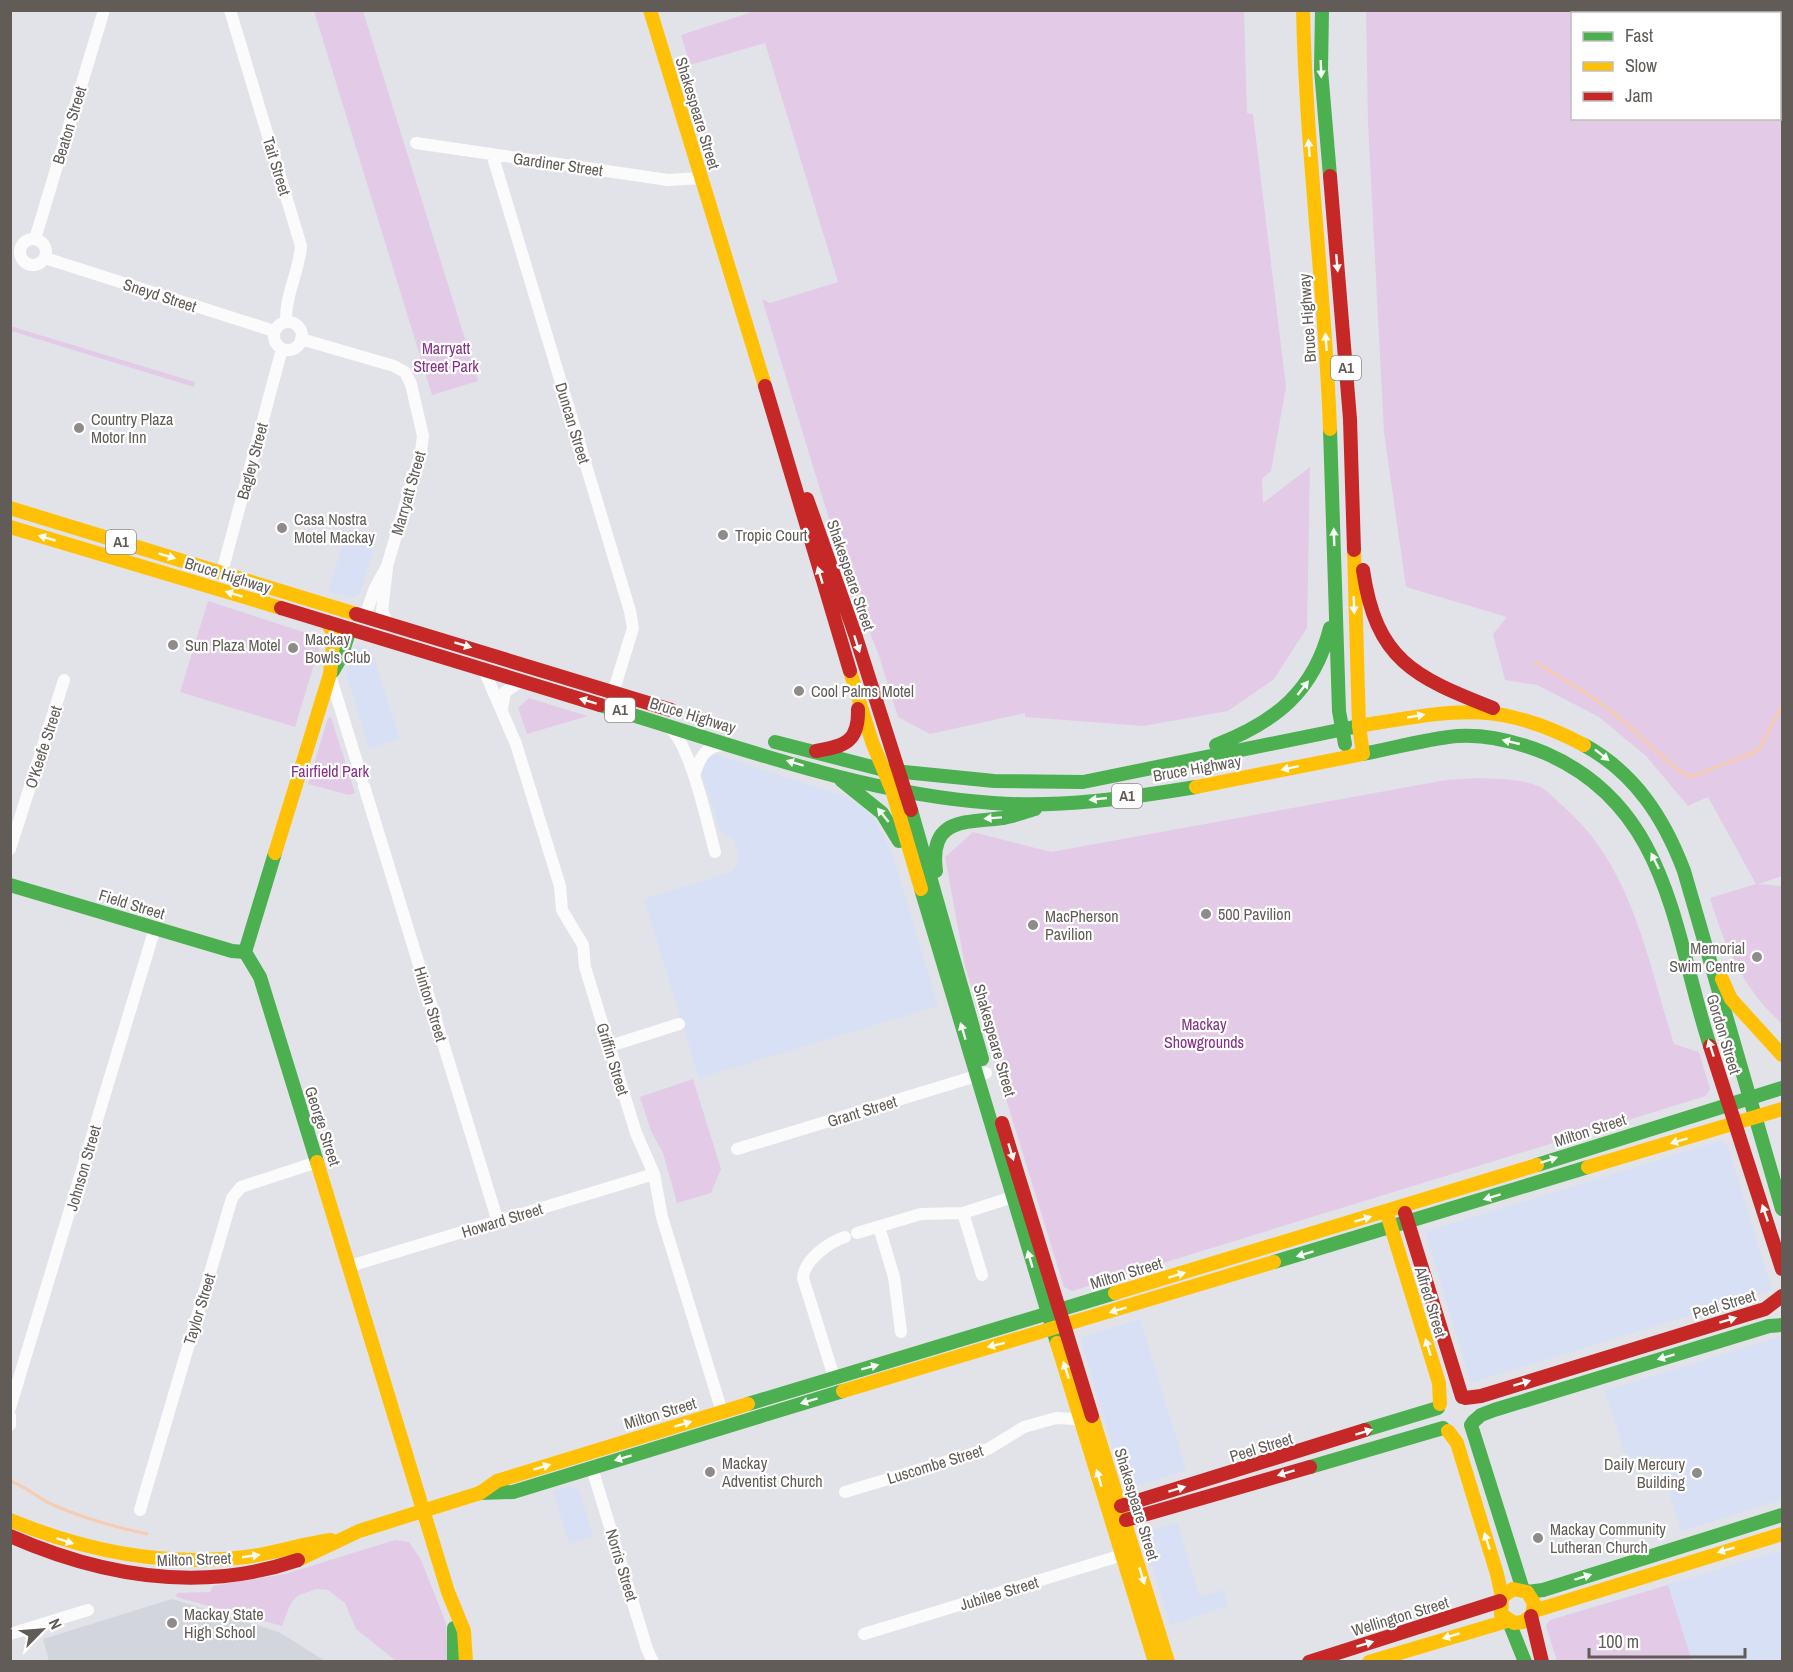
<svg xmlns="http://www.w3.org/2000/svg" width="1793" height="1672" viewBox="0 0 1793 1672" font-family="'Archivo Narrow',sans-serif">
  <rect width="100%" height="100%" fill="#e2e3e8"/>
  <path fill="#d8e0f5" d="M347,531L376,540L360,594L352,598L328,591Z
    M355,645L371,650L400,739L369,748L346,674Z
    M701,750L844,796L861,806L875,819L893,856L938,1006L699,1078L644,899L732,872L739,858L734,839L720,831L696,754Z
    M1720,1141L1728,1146L1772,1290L1474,1382L1470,1380L1426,1235L1428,1231Z
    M1140,1319L1186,1470L1133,1487L1124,1484L1080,1338Z
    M1782,1336V1500L1681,1531L1657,1454L1628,1463L1605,1391Z
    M571,1486L579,1490L593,1536L569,1544L553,1491Z
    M1177,1522L1200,1597L1223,1590L1228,1606L1170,1625L1143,1538L1146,1532Z
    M1782,1550V1661H1557L1546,1626L1550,1620Z"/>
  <path fill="#d3d5dc" d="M172,1599L279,1632L325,1661H49L43,1639Z"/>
  <path fill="#e3cbe7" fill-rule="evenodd" d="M314,11H363L478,381L432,395Z
    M755,11H1244L1247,113L1253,114L1286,387L1271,471L1262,479L1263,503L1310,467L1307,628L1274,679L1228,711L1143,726L1025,717V713L930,734L898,717L879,656L840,555L762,299L770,303L838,282L765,43L690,65L681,35Z
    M1366,11H1782V876L1758,884L1782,886V1024C1743,988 1725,948 1710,898L1756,884L1708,797L1688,806L1646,756L1599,717L1537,685L1505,680L1493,634L1507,617L1406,587L1384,433L1368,124ZM1572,14H1780V118H1572Z
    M10,326L195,382L194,387L11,331Z
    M208,601L319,637L320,645L295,727L180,692Z
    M529,698L587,716H588L527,734L518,708Z
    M331,717L355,793L349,795L308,784L328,718Z
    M1477,778C1498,779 1524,778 1544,789C1551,794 1558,802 1564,807C1633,867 1648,962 1674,1044L1699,1052L1710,1089L1706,1096L1072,1291L1064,1287L965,966L945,857L973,832L1051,852L1446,780Z
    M693,1079L721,1169L711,1193L677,1203L663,1153L651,1131L640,1097Z
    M395,1540L409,1542L421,1560L446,1623L448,1661H396L356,1629L345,1603L328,1590L316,1589L297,1596L290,1605L282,1626L176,1597L177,1593L210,1592L213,1586L285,1574Z
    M1668,1585L1692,1661H1557L1546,1626L1550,1620Z"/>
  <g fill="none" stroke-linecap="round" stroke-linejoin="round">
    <path stroke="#f6ccb2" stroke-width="3" d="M1535,662C1565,680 1596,698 1623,721C1646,740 1664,762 1690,777L1758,751L1782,706
      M10,1481C26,1486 37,1498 51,1504C82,1518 114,1527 147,1534"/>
    <path stroke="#fbfbfc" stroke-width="12" d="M230,10L301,246C299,272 285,295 286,322
      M416,143L668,180L701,178
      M492,154L630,611L633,628L613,693
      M20 252a13 13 0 1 1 26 0a13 13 0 1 1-26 0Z
      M35,239L104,10
      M45,258L274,331
      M274 336a14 14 0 1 1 28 0a14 14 0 1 1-28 0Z
      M301,339L394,366L405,372L411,384L423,436L421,452L387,566L375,588L365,616
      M222,572L282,349
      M387,622L382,611L387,568
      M484,670L516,744L560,886L562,910L583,945L585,967L636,1133L654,1174L662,1217L722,1412
      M330,675L362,779
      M502,709L505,692L521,681
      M668,727C690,741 708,826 715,852
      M694,775C700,758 704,747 724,744
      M364,786L498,1222
      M10,849L64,680
      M610,1046L679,1024
      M737,1149L986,1073
      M963,1213L982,1275
      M879,1227L894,1277L901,1332
      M857,1233L921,1214L963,1213L1013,1197
      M350,1266L654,1174
      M834,1377L803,1278C804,1260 829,1242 845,1237
      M10,1408L155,928
      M10,1416V1425
      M592,1468L647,1649L653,1662
      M845,1492L988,1449L1024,1427L1056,1418L1076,1419L1084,1425
      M140,1510L232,1198L241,1187L317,1162
      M10,1634L88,1610
      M864,1634L1129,1553"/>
    <path stroke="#4caf50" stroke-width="14" d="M1322,10L1321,70L1330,176
      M1330,429L1339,711L1345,744
      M333,671L341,657L350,629
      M600,705C727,743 860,794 993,803C1061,808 1129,798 1196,787
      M775,742L884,770L994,781L1083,782L1359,726
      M1216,745C1276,722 1314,691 1330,628
      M1584,745C1635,773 1664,818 1684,871L1782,1209
      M1363,754C1394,748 1426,739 1457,736C1487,734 1518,742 1545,753C1670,807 1673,932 1710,1046
      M841,780L882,813L899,841
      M911,810L982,1059
      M275,853L245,952L260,977L317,1162
      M936,871C929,818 963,823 1003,818C1014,816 1024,812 1035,809
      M10,885L232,951L245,952
      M921,889L1057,1343
      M1537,1165L1782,1088
      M1274,1262L1588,1167
      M748,1404L1115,1293
      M1473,1422L1481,1415L1494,1410L1769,1326L1782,1325
      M1471,1425L1523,1590
      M1365,1430L1438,1408
      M1310,1467L1443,1428
      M480,1493L513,1492L843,1391
      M1527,1592L1543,1590L1782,1515
      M1509,1622L1525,1662
      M454,1628V1662"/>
    <path stroke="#ffc107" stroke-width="14" d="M650,10L765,386
      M1303,10C1306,150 1325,289 1330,429
      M10,508L356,614
      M10,527L281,608
      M850,671L872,742L892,790L921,889
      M1359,726C1451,711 1496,698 1584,745
      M1196,787L1363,754L1359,726L1354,550
      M275,853L330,674L334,635L327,622
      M1722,979L1731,999L1782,1055
      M317,1162L448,1592L464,1631L466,1662
      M1588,1167L1782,1109
      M1388,1217L1439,1383L1440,1404
      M1115,1293L1537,1165
      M1057,1343L1155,1662
      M843,1391L1274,1262
      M1092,1416L1168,1662
      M1448,1431L1457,1443L1497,1574L1502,1597L1501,1614L1514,1623L1523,1622L1532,1615L1534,1603L1527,1592L1513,1589L1502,1597
      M10,1520C85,1551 164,1567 246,1557C275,1553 302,1544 331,1540
      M298,1560L359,1531L480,1493L497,1481L748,1404
      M1534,1611L1782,1534
      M1369,1662L1507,1621"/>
    <path stroke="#c62828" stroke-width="14" d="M1330,176L1350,419L1354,550
      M765,386L850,671
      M807,499L856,637L911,810
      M1363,570C1376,660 1414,677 1493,708
      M281,608L600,705
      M356,614L671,710
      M816,751C845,746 859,742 858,709
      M1710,1046L1782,1269
      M1002,1123L1092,1416
      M1405,1213L1462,1397
      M1465,1398L1481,1396L1765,1309L1782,1296
      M1121,1506L1365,1430
      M1126,1520L1310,1467
      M10,1536C101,1576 201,1593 298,1560
      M1531,1616L1542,1662
      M1309,1662L1500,1601"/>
  </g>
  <defs><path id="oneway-solid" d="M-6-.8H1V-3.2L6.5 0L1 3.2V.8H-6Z" transform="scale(1.5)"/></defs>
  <g fill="#f6fbf6">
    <use href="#oneway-solid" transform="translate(1321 69) rotate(88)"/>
    <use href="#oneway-solid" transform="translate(1309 148) rotate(-95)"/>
    <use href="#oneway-solid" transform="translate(1337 263) rotate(85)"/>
    <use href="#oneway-solid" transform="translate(1326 342) rotate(-94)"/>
    <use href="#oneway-solid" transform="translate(1334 537) rotate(-92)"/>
    <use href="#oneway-solid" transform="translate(47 538) rotate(-163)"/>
    <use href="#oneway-solid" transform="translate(167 556) rotate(17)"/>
    <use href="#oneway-solid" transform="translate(820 575) rotate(-107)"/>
    <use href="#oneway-solid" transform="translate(234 594) rotate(-163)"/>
    <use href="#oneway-solid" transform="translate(1354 605) rotate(88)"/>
    <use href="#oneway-solid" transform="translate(857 644) rotate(72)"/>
    <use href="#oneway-solid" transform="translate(463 645) rotate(17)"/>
    <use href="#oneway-solid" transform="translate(1303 688) rotate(-52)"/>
    <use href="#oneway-solid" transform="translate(588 701) rotate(-163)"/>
    <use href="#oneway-solid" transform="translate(1416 716) rotate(-10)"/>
    <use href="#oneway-solid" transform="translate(1511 742) rotate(-167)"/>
    <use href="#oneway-solid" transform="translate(1602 755) rotate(38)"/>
    <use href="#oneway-solid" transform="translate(795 763) rotate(-163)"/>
    <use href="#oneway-solid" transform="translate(1290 768) rotate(168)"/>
    <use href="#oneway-solid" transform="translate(1098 799) rotate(174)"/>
    <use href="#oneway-solid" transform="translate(883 815) rotate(-129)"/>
    <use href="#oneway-solid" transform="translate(993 818) rotate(176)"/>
    <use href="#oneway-solid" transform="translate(1655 861) rotate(-116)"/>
    <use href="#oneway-solid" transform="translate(963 1031) rotate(-107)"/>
    <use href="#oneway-solid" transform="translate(1711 1048) rotate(-108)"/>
    <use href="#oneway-solid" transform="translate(1679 1141) rotate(163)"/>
    <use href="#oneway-solid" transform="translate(1011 1152) rotate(73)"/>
    <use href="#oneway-solid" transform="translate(1549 1160) rotate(-18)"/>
    <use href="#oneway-solid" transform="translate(1492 1197) rotate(163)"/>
    <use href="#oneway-solid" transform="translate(1765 1213) rotate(-109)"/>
    <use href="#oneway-solid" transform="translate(1363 1219) rotate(-17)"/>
    <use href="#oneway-solid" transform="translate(1305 1254) rotate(163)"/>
    <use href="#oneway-solid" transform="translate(1030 1259) rotate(-106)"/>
    <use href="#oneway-solid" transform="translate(1177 1275) rotate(-17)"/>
    <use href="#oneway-solid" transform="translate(1118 1310) rotate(163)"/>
    <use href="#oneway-solid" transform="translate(1728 1320) rotate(-17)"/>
    <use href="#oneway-solid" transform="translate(996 1345) rotate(166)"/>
    <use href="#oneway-solid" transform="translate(1428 1347) rotate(-107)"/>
    <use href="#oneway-solid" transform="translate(1666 1357) rotate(163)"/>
    <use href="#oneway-solid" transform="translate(870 1367) rotate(-15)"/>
    <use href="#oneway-solid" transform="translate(1066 1370) rotate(-108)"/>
    <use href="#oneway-solid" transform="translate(1522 1383) rotate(-17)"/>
    <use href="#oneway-solid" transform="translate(809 1401) rotate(163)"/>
    <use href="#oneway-solid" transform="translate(683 1424) rotate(-17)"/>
    <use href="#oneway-solid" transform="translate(1364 1432) rotate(-17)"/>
    <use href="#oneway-solid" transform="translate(623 1458) rotate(163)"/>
    <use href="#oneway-solid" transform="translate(542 1467) rotate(-17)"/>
    <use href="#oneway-solid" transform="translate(1286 1473) rotate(163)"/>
    <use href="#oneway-solid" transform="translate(1099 1478) rotate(-106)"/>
    <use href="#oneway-solid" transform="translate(1177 1489) rotate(-17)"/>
    <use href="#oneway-solid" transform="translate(65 1541) rotate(18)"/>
    <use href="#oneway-solid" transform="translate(1487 1541) rotate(-107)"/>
    <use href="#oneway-solid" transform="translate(1726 1550) rotate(164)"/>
    <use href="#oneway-solid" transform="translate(251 1556) rotate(-8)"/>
    <use href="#oneway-solid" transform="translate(1142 1576) rotate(73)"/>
    <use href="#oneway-solid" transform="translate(1583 1577) rotate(-17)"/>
    <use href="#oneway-solid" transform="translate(1451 1636) rotate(163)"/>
    <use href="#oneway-solid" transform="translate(1365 1644) rotate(-17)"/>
  </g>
  <g fill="#8e8b8a" stroke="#fff" stroke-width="2">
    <circle cx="79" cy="428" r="6"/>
    <circle cx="282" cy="528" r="6"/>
    <circle cx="723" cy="535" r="6"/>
    <circle cx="173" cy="645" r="6"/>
    <circle cx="293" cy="648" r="6"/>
    <circle cx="799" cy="691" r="6"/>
    <circle cx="1206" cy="914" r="6"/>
    <circle cx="1033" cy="925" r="6"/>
    <circle cx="1757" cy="957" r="6"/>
    <circle cx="710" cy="1472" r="6"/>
    <circle cx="1697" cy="1473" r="6"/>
    <circle cx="1538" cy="1538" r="6"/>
    <circle cx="172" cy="1623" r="6"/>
  </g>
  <g text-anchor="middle" stroke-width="4.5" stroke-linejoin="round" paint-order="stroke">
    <g fill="#fff" stroke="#908d89" stroke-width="1.5">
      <rect x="1331" y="356" width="30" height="24" rx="4.5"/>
      <rect x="106" y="530" width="30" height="24" rx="4.5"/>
      <rect x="605" y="698" width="30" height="24" rx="4.5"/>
      <rect x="1112" y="784" width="30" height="24" rx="4.5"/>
    </g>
    <g font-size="15" font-weight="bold" fill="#615c57">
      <text x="1346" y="373">A1</text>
      <text x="121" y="547">A1</text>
      <text x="620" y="715">A1</text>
      <text x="1127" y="801">A1</text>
    </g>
    <g font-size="16" fill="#615c57" stroke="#fff">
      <text transform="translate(698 113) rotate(73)" y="6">Shakespeare Street</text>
      <text transform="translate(69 125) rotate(-73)" y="6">Beaton Street</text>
      <text transform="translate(558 164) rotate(8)" y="6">Gardiner Street</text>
      <text transform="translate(277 166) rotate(73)" y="6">Tait Street</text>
      <text transform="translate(160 295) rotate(18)" y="6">Sneyd Street</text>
      <text transform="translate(1307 318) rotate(-94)" y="6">Bruce Highway</text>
      <text transform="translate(573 423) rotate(73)" y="6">Duncan Street</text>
      <text transform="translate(252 461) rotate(-75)" y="6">Bagley Street</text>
      <text transform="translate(408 493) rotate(-74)" y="6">Marryatt Street</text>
      <text transform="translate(228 575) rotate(17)" y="6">Bruce Highway</text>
      <text transform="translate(851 575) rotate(71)" y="6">Shakespeare Street</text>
      <text transform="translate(693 715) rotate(17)" y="6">Bruce Highway</text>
      <text transform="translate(43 747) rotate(-72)" y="6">O'Keefe Street</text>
      <text transform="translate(1197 768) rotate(-10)" y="6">Bruce Highway</text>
      <text transform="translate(132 904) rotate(17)" y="6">Field Street</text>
      <text transform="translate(431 1004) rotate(73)" y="6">Hinton Street</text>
      <text transform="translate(1724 1034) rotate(73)" y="6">Gordon Street</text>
      <text transform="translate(995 1040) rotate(74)" y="6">Shakespeare Street</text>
      <text transform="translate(613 1059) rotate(73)" y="6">Griffin Street</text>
      <text transform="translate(862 1111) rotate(-17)" y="6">Grant Street</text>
      <text transform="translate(323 1126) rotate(72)" y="6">George Street</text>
      <text transform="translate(1590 1130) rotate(-18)" y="6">Milton Street</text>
      <text transform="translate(83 1168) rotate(-74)" y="6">Johnson Street</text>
      <text transform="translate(502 1220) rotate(-17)" y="6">Howard Street</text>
      <text transform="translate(1126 1273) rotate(-17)" y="6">Milton Street</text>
      <text transform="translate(1431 1302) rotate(73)" y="6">Alfred Street</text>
      <text transform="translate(1724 1304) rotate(-17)" y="6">Peel Street</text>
      <text transform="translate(199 1309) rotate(-73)" y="6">Taylor Street</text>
      <text transform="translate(660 1413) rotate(-17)" y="6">Milton Street</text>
      <text transform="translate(1261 1447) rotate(-17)" y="6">Peel Street</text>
      <text transform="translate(935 1464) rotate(-17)" y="6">Luscombe Street</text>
      <text transform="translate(1137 1504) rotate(73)" y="6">Shakespeare Street</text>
      <text transform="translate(194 1559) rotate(-2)" y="6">Milton Street</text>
      <text transform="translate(622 1565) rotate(73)" y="6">Norris Street</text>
      <text transform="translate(999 1593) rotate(-17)" y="6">Jubilee Street</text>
      <text transform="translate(1400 1616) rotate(-17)" y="6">Wellington Street</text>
    </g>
    <g font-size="16" fill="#872f87" stroke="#fff">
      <text x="446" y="354">Marryatt<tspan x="446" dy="18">Street Park</tspan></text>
      <text x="330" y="777">Fairfield Park</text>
      <text x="1204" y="1030">Mackay<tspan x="1204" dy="18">Showgrounds</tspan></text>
    </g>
    <g font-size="16" fill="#615c57" stroke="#fff" text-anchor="start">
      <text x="91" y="425">Country Plaza<tspan x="91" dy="18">Motor Inn</tspan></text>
      <text x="294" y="525">Casa Nostra<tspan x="294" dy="18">Motel Mackay</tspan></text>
      <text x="735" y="541">Tropic Court</text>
      <text x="305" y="645">Mackay<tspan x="305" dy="18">Bowls Club</tspan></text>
      <text x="185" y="651">Sun Plaza Motel</text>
      <text x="811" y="697">Cool Palms Motel</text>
      <text x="1218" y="920">500 Pavilion</text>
      <text x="1045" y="922">MacPherson<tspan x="1045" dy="18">Pavilion</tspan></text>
      <text x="1745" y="954" text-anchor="end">Memorial<tspan x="1745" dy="18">Swim Centre</tspan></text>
      <text x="722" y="1469">Mackay<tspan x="722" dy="18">Adventist Church</tspan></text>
      <text x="1685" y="1470" text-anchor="end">Daily Mercury<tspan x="1685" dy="18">Building</tspan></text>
      <text x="1550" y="1535">Mackay Community<tspan x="1550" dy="18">Lutheran Church</tspan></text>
      <text x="184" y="1620">Mackay State<tspan x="184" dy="18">High School</tspan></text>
    </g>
  </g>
  <rect width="1793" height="1672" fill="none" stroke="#615c57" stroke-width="24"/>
  <rect x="1571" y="12" width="210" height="108" fill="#ffffff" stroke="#c0bebc" stroke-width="1.5"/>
  <rect x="1583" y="32" width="30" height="9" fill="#4caf50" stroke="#c0bebc" stroke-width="1.5"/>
  <text x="1625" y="42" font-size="18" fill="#615c57">Fast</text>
  <rect x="1583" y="62" width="30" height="9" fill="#ffc107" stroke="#c0bebc" stroke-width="1.5"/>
  <text x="1625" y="72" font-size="18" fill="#615c57">Slow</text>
  <rect x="1583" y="92" width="30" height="9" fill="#c62828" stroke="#c0bebc" stroke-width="1.5"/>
  <text x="1625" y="102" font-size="18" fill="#615c57">Jam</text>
  <g transform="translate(42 1630) rotate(65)" stroke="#ffffff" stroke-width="4.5" paint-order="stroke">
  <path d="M0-4.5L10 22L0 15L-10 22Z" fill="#615c57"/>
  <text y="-9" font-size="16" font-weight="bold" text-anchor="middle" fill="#615c57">N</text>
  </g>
  <path d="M1589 1648v9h156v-9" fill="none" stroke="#615c57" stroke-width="3"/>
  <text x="1598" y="1648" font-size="18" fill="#615c57" stroke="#ffffff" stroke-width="4.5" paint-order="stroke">100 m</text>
</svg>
